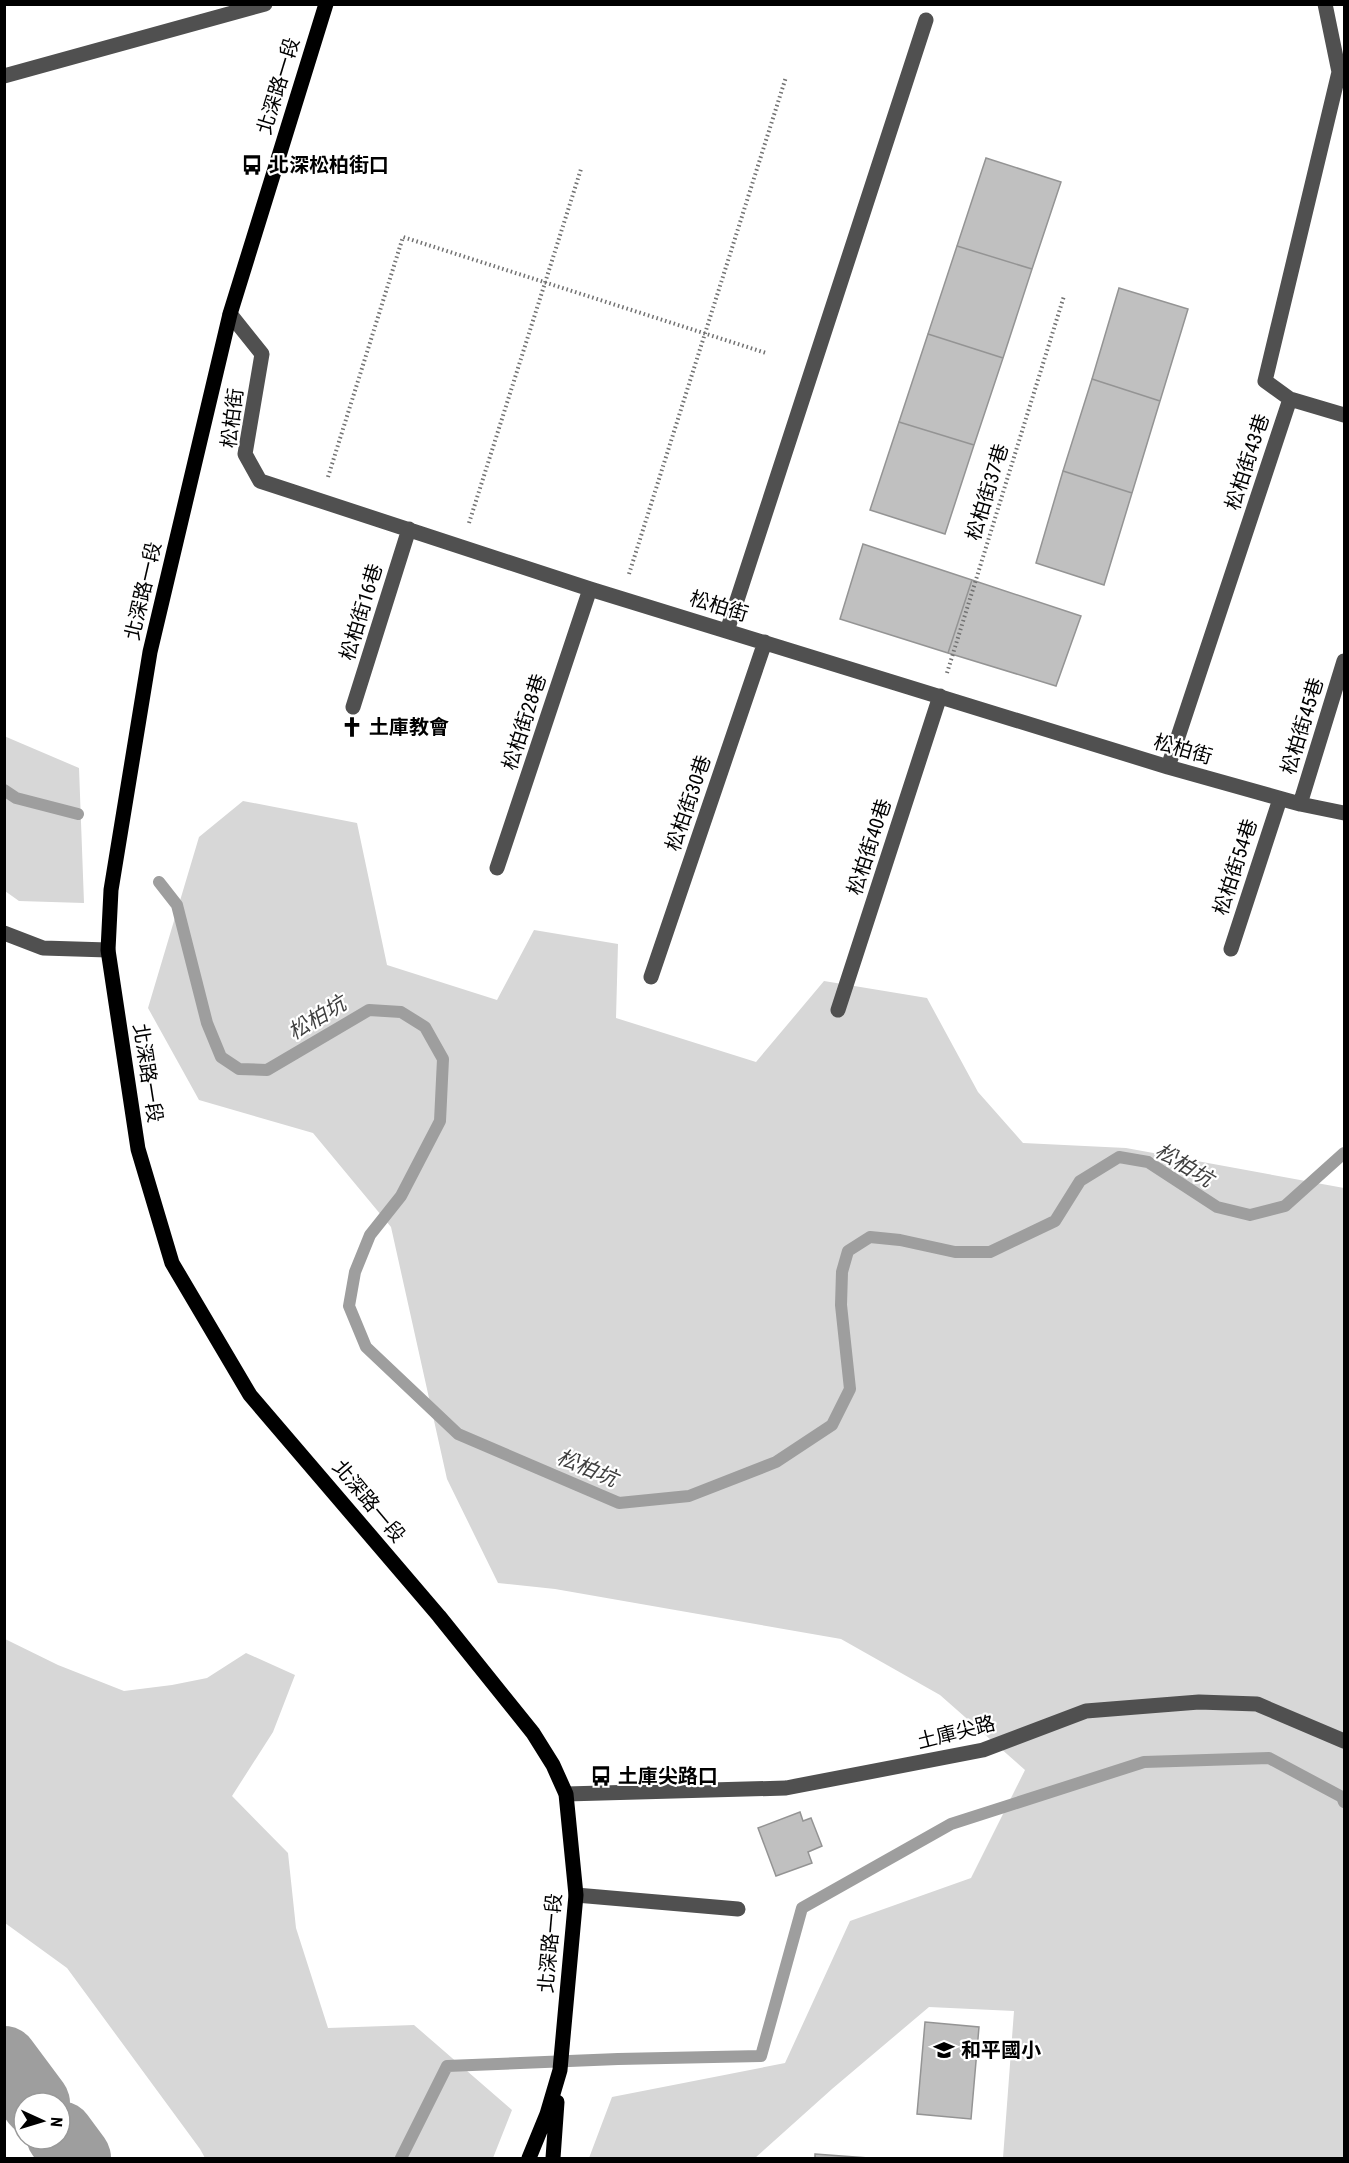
<svg xmlns="http://www.w3.org/2000/svg" width="1349" height="2163" viewBox="0 0 1349 2163" font-family="'Roboto Condensed','Noto Sans TC',sans-serif">
  <rect width="100%" height="100%" fill="#fff"/>
  <path fill="#d7d7d7" d="M4,736L79,768L84,903L19,901L5,891Z
    M243,801L357,823L387,965L497,1000L534,930L618,944L616,1018L756,1062L824,981L927,998L978,1092L1023,1143L1126,1148L1344,1188V2158H1003L1014,2011L929,2007L832,2089L755,2158H589L612,2097L785,2063L850,1921L971,1878L1025,1770L940,1695L841,1639L555,1589L498,1583L447,1479L391,1227L313,1133L199,1100L148,1008L199,837Z
    M5,1639L58,1665L124,1691L172,1685L207,1678L246,1653L295,1675L273,1732L232,1796L288,1853L296,1928L328,2028L414,2025L512,2110L493,2158H205L200,2149L67,1968L5,1923Z"/>
  <g fill="none" stroke-linecap="round" stroke-linejoin="round">
    <path stroke="#9e9e9e" stroke-width="12" d="M4,790L16,798L78,814
      M159,882L177,905L207,1023L221,1057L239,1069L267,1070L369,1010L401,1012L425,1027L443,1059L440,1121L401,1196L370,1235L355,1272L349,1306L366,1347L458,1434L619,1503L689,1496L776,1462L832,1425L850,1389L841,1305L842,1272L848,1251L870,1237L900,1240L955,1252H990L1055,1221L1080,1181L1119,1157L1148,1162L1217,1207L1250,1215L1285,1206L1344,1153
      M401,2158L447,2066L618,2059L761,2056L802,1908L951,1824L1144,1762L1269,1758L1342,1797L1344,1802"/>
    <path stroke="#9e9e9e" stroke-width="68" d="M4,2060L36,2103
      M60,2135L77,2158"/>
  </g>
  <path fill="#c0c0c0" stroke="#949494" stroke-width="1.5" d="M986,158L1061,182L1032,269L957,246Z
    M957,246L1032,269L1003,358L928,334Z
    M1119,288L1188,309L1160,401L1092,379Z
    M928,334L1003,358L974,445L899,422Z
    M1092,379L1160,401L1132,493L1063,471Z
    M899,422L974,445L945,534L870,510Z
    M1063,471L1132,493L1104,585L1036,563Z
    M863,544L972,580L948,653L840,619Z
    M972,580L1081,616L1056,686L948,653Z
    M800,1812L803,1821L811,1818L822,1846L808,1852L812,1863L776,1876L758,1828Z
    M925,2022L979,2027L971,2119L917,2114Z
    M815,2154L869,2158H815Z"/>
  <g fill="none" stroke-linecap="round" stroke-linejoin="round">
    <path stroke="#727272" stroke-width="4" stroke-dasharray="1.5 3" stroke-linecap="butt" d="M328,477L403,237L766,353
      M469,523L581,169
      M629,574L786,77
      M947,673L1064,296"/>
    <path stroke="#505050" stroke-width="15" d="M4,76L265,4
      M230,314L262,354L245,454L260,481L590,589L1168,767L1300,804L1344,813
      M1290,399L1344,415
      M727,631L926,20
      M353,707L409,529
      M1168,767L1290,399L1265,381L1339,72L1325,4
      M1300,804L1344,661
      M497,868L590,589
      M4,933L43,948L108,950
      M1231,949L1280,799
      M651,977L765,642
      M838,1010L940,696
      M566,1794L786,1788L983,1750L1086,1711L1199,1702L1257,1704L1344,1741
      M576,1895L738,1909"/>
    <path stroke="#000" stroke-width="15" d="M326,4L230,314L150,652L111,890L108,950L138,1149L172,1263L250,1395L439,1616L533,1733L553,1765L566,1794L576,1895L560,2070L547,2114L529,2158
      M553,2158L557,2102"/>
  </g>
  <defs>
    <g id="bus-bare" transform="scale(1.62)"><path d="M-5-6H5V4H4V6H2V4H-2V6H-4V4H-5ZM-3.5-4V0h7V-4ZM-3.5 1.2v1.5H-2V1.2ZM2 1.2v1.5H3.5V1.2Z" fill="#000" stroke="#fff" stroke-width="2.5" paint-order="stroke"/></g>
    <g id="church-bare" transform="scale(1.62)"><path d="M-1.2-6h2.4v3.5h3.3v2.4h-3.3V6h-2.4V-.1h-3.3v-2.4h3.3Z" fill="#000" stroke="#fff" stroke-width="2.5" paint-order="stroke"/></g>
    <g id="school-bare" transform="scale(1.62)"><path d="M0-5L7-2L0 1L-7-2ZM-4 1L0 2.5L4 1V4Q0 6-4 4Z" fill="#000" stroke="#fff" stroke-width="2.5" paint-order="stroke"/></g>
  </defs>
  <g fill-rule="evenodd">
    <use href="#bus-bare" x="252" y="165"/>
    <use href="#church-bare" x="352" y="727"/>
    <use href="#bus-bare" x="601" y="1776"/>
    <use href="#school-bare" x="944" y="2050"/>
  </g>
  <g text-anchor="middle" stroke-width="4.5" stroke-linejoin="round" paint-order="stroke">
    <g font-size="20" fill="#000" stroke="#fff">
      <text transform="translate(278 86) rotate(-73)" y="7">北深路一段</text>
      <text transform="translate(232 418) rotate(-83)" y="7">松柏街</text>
      <text transform="translate(1247 462) rotate(-72)" y="7">松柏街43巷</text>
      <text transform="translate(987 492) rotate(-73)" y="7">松柏街37巷</text>
      <text transform="translate(143 591) rotate(-77)" y="7">北深路一段</text>
      <text transform="translate(719 606) rotate(17)" y="7">松柏街</text>
      <text transform="translate(361 612) rotate(-73)" y="7">松柏街16巷</text>
      <text transform="translate(524 722) rotate(-72)" y="7">松柏街28巷</text>
      <text transform="translate(1302 726) rotate(-73)" y="7">松柏街45巷</text>
      <text transform="translate(1183 749) rotate(16)" y="7">松柏街</text>
      <text transform="translate(688 803) rotate(-71)" y="7">松柏街30巷</text>
      <text transform="translate(869 847) rotate(-72)" y="7">松柏街40巷</text>
      <text transform="translate(1235 867) rotate(-72)" y="7">松柏街54巷</text>
      <text transform="translate(148 1073) rotate(81)" y="7">北深路一段</text>
      <text transform="translate(369 1501) rotate(50)" y="7">北深路一段</text>
      <text transform="translate(956 1732) rotate(-14)" y="7">土庫尖路</text>
      <text transform="translate(550 1943) rotate(-85)" y="7">北深路一段</text>
    </g>
    <g font-size="20" font-weight="bold" fill="#000" stroke="#fff" text-anchor="start">
      <text x="269" y="172">北深松柏街口</text>
      <text x="369" y="734">土庫教會</text>
      <text x="618" y="1783">土庫尖路口</text>
      <text x="961" y="2057">和平國小</text>
    </g>
    <g font-size="21" font-style="italic" fill="#3f3f3f" stroke="#fff">
      <text transform="translate(317 1018) rotate(-31)" y="7">松柏坑</text>
      <text transform="translate(1184 1165) rotate(31)" y="7">松柏坑</text>
      <text transform="translate(587 1468) rotate(23)" y="7">松柏坑</text>
    </g>
  </g>
  <rect width="1349" height="2163" fill="none" stroke="#000000" stroke-width="12"/>
  <g transform="translate(42 2121) rotate(94)"><circle r="28" fill="#ffffff" stroke="#999999" stroke-width="1.5"/>
  <path d="M0-4.5L10 22L0 15L-10 22Z" fill="#000000"/>
  <text y="-9" font-size="16" font-weight="bold" text-anchor="middle" fill="#000000">N</text>
  </g>
</svg>
